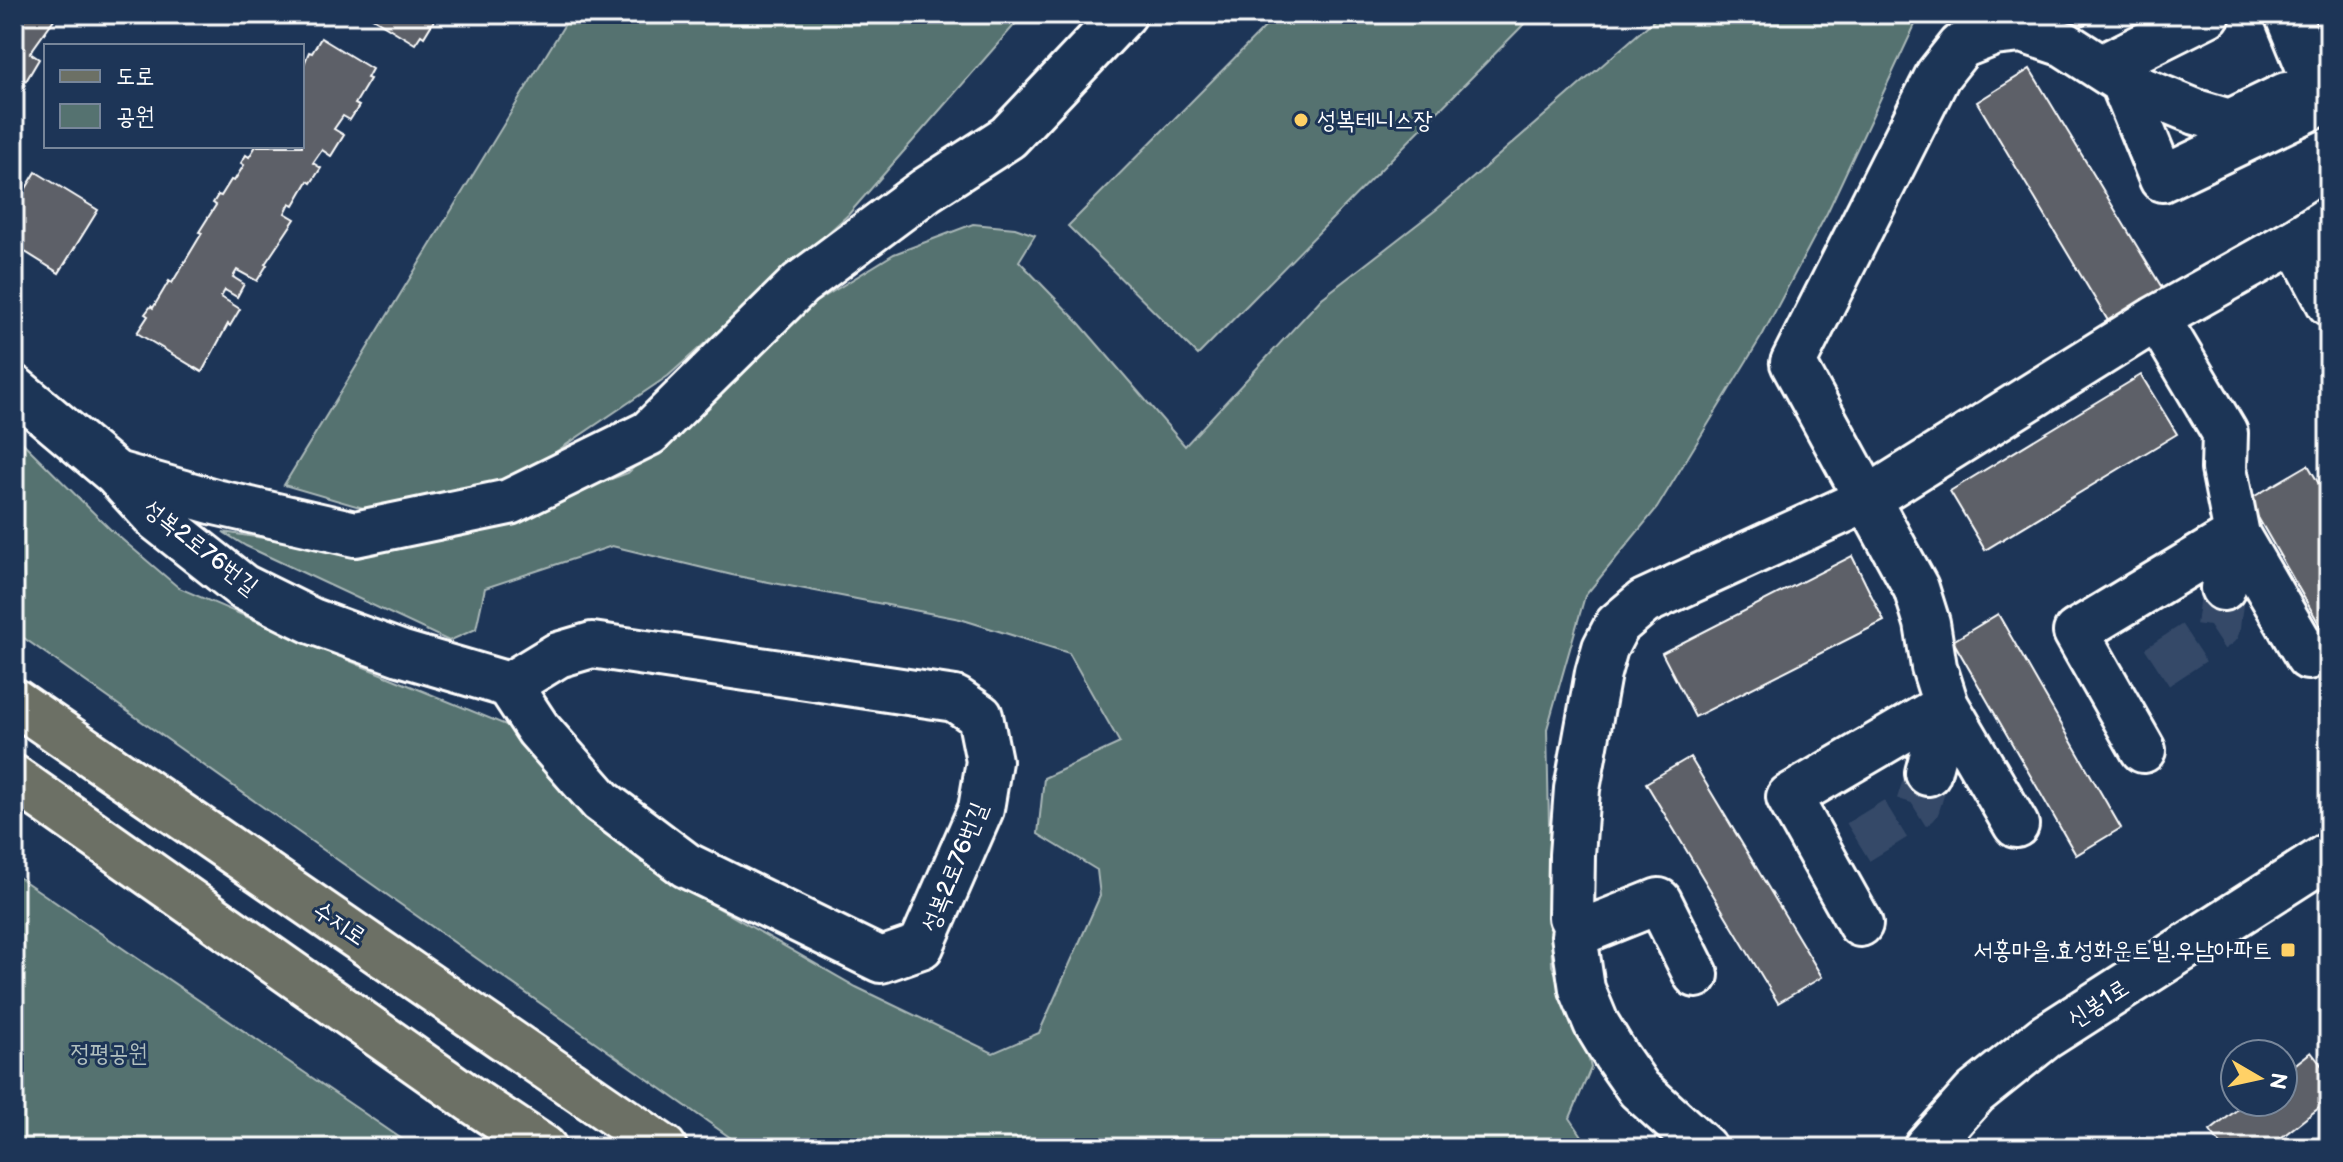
<svg xmlns="http://www.w3.org/2000/svg" width="2343" height="1162" viewBox="0 0 2343 1162" font-family="'Balsamiq Sans','Poor Story',sans-serif">
  <rect width="100%" height="100%" fill="#1d3557"/>
  <filter id="ink" filterUnits="userSpaceOnUse"><feTurbulence type="fractalNoise" baseFrequency=".0125" numOctaves="2"/><feDisplacementMap in="SourceGraphic" scale="16" xChannelSelector="R" yChannelSelector="G"/><feConvolveMatrix kernelMatrix="1 2 1 2 8 2 1 2 1" color-interpolation-filters="sRGB"/></filter>
  <g filter="url(#ink)">
    <path fill="#557270" stroke="#aab8b8" stroke-width="2" d="M571,14H1024L848,215L668,376L514,480L370,510L284,485Z
      M1278,14H1534L1198,355L1068,226Z
      M1661,14H1920L1827,213L1763,334L1657,508L1585,596L1547,729L1552,966L1580,1021L1591,1068L1570,1118L1590,1148H745L14,631V434L111,530L179,588L364,667L516,729L586,817L657,873L856,987L993,1053L1039,1033L1100,896L1097,870L1038,834L1044,778L1120,743L1069,653L960,619L732,575L612,546L485,588L476,629L449,641L246,546L223,532L367,554L520,513L628,473L806,308L894,254L973,224L1015,228L1035,235L1019,261L1080,324L1185,446L1322,298L1437,209Z
      M14,874L415,1148H14Z"/>
    <path fill="#5d6168" stroke="#fff" stroke-width="2" d="M14,14L57,15L30,53L39,59L26,81L17,75L14,81Z
      M366,14H438L424,37L421,35L415,44Z
      M2061,14H2103L2071,32Z
      M321,38L372,69L367,78L370,79L355,104L359,106L350,120L343,116L334,129L344,135L331,156L322,150L313,163L321,168L311,183L308,181L294,205L290,203L285,213L295,219L265,264L267,265L257,281L237,270L233,277L244,284L237,297L225,290L221,297L240,309L230,326L228,324L202,372L137,333L148,316L145,314L151,306L153,308L169,281L172,283L202,233L199,232L216,205L213,203L218,195L221,196L231,180L234,181L244,165L241,163L246,155L249,157L256,146H302V69L309,52L312,53Z
      M2030,69L2164,291L2110,324L1977,102Z
      M36,172L98,210L59,273L14,245V208Z
      M2141,375L2177,434L1985,550L1950,491Z
      M2308,465L2329,501V641L2248,500Z
      M1852,556L1884,621L1695,717L1662,653Z
      M1998,614L2121,828L2076,855L1953,641Z
      M1690,757L1822,977L1778,1003L1646,783Z
      M2311,1052L2329,1075V1100L2268,1148H2223L2210,1131L2247,1102H2283V1074Z"/>
    <g fill="none" stroke-linecap="round" stroke-linejoin="round">
      <path stroke="#344968" stroke-width="44" stroke-dasharray="44 22" stroke-linecap="butt" d="M2157,667L2218,627L2223,588
        M1858,842L1918,805L1928,773"/>
      <g stroke="#fff" stroke-width="50">
        <path id="minor" d="M2208,14L2114,61L2162,179L2323,102L2287,14
          M2296,240L2329,303
          M2157,318L2225,433L2224,469L2237,535L2308,657
          M14,388L116,474L157,519L243,587L312,621L400,653L509,685L538,729L601,801L686,865L881,960L921,946L981,809L989,761L980,716L955,699L592,645L558,655L509,685
          M116,474L215,502L355,534L509,502L649,433L800,284L926,190L1008,137L1124,14
          M2223,588L2237,535
          M2143,750L2076,632L2237,535
          M1928,773L1946,705L1934,667L1927,623L1916,588L1793,363L1938,75L1961,46L1994,33L2022,30L2064,44L2123,82L2196,112L2230,122L2286,95
          M1571,917L1572,855L1577,789L1598,673L1605,648L1617,625L1644,602L1866,500L2157,318L2296,240L2329,219
          M1860,924L1789,797L1946,705L2016,825
          M1696,975L1659,901L1574,935L1582,989L1596,1023L1616,1056L1639,1089L1704,1148
          M1926,1148L1975,1093L2045,1037L2329,855"/>
      </g>
      <g stroke="#fff" stroke-width="50">
        <path id="major" d="M14,701L664,1148
          M14,778L473,1101L544,1148"/>
      </g>
      <use href="#minor" stroke="#1d3557" stroke-width="44"/>
      <use href="#major" stroke="#6c7065" stroke-width="44"/>
    </g>
  </g>
  <g fill="#ffd166" stroke="#1d3557" stroke-width="3">
    <circle cx="1301" cy="120" r="8"/>
    <rect x="2280" y="942" width="16" height="16" rx="4"/>
  </g>
  <g text-anchor="middle" stroke-width="6" stroke-linejoin="round" paint-order="stroke">
    <g font-size="24" fill="#fff" stroke="#1d3557" text-anchor="start">
      <text x="1317" y="128">성복테니스장</text>
      <text x="2272" y="958" text-anchor="end">서홍마을.효성화운트빌.우남아파트</text>
    </g>
    <g font-size="24" fill="#fff" stroke="#1d3557">
      <text transform="translate(201 547) rotate(38)" y="8">성복2로76번길</text>
      <text transform="translate(954 867) rotate(-68)" y="8">성복2로76번길</text>
      <text transform="translate(340 923) rotate(34)" y="8">수지로</text>
      <text transform="translate(2098 1003) rotate(-33)" y="8">신봉1로</text>
    </g>
    <g font-size="24" fill="#b2c0bf" stroke="#1d3557">
      <text x="109" y="1061">정평공원</text>
    </g>
  </g>
  <rect width="2343" height="1162" fill="none" stroke="#1d3557" stroke-width="48"/>
  <rect x="24" y="24" width="2295" height="1114" fill="none" stroke="#fff" stroke-width="3" filter="url(#ink)"/>
  <rect x="44" y="44" width="260" height="104" fill="#1d3557" stroke="#77869a" stroke-width="2"/>
  <rect x="60" y="70" width="40" height="12" fill="#6c7065" stroke="#77869a" stroke-width="2"/>
  <text x="116" y="84" font-size="24" fill="#ffffff">도로</text>
  <rect x="60" y="104" width="40" height="24" fill="#557270" stroke="#77869a" stroke-width="2"/>
  <text x="116" y="124" font-size="24" fill="#ffffff">공원</text>
  <g transform="translate(2259 1078) rotate(99)"><circle r="38" fill="#1d3557" stroke="#77869a" stroke-width="2"/>
  <path d="M0-6L14 30L0 20L-14 30Z" fill="#ffd166"/>
  <text y="-12" font-size="22" font-weight="bold" text-anchor="middle" fill="#ffffff">N</text>
  </g>
</svg>
